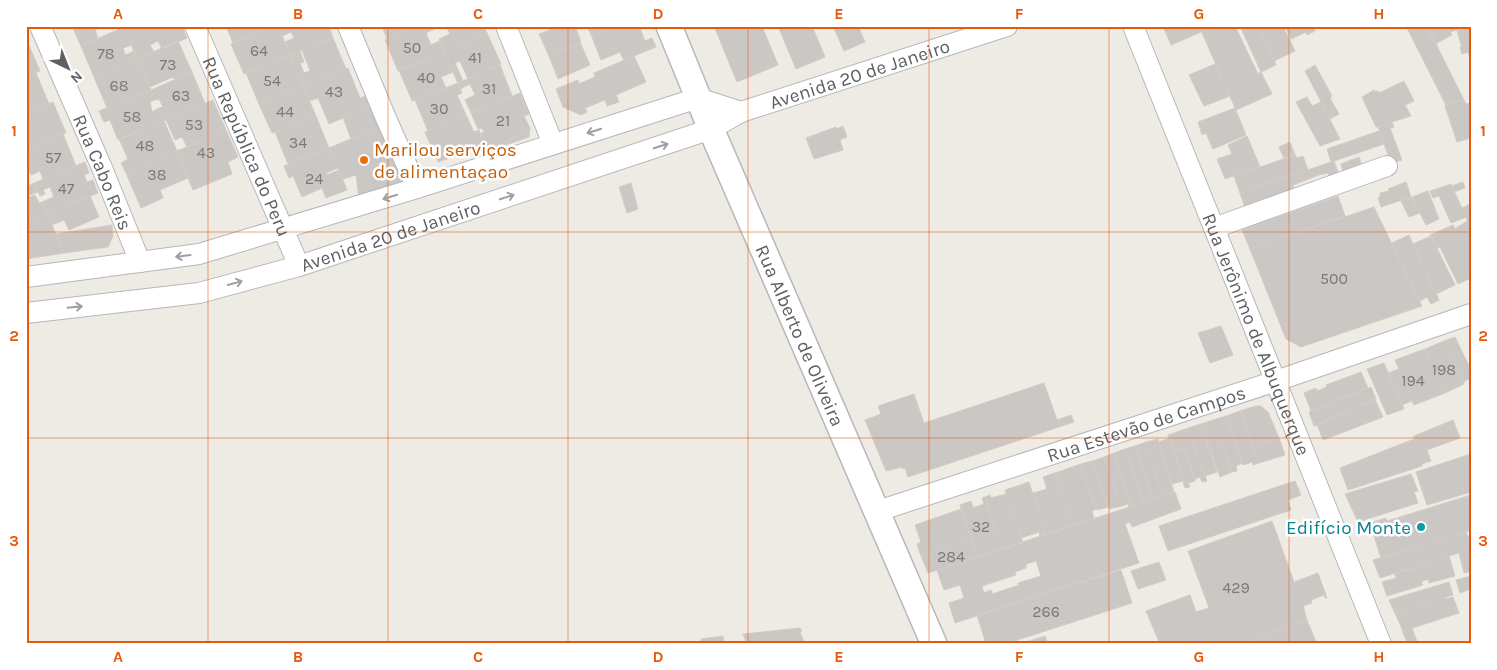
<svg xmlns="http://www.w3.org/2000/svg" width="1497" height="670" viewBox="0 0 1497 670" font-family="Karla,sans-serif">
  <rect width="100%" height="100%" fill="#eeebe4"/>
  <path fill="#cbc7c4" stroke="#d2ccc3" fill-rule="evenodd" d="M72,26H103L95,30L98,38L81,46Z
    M127,26H139L140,30L150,26H182L187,38L162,49L158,41L150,45L154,52L137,59L124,27Z
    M226,26H273L233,43Z
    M273,26H278L290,55L244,74L231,44Z
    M278,26H329L333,38L290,55L285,42L294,38L291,32L282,36Z
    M382,26H419L387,39Z
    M419,26H433L434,29L426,33L431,45L439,41L444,52L398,71L385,40Z
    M446,26H483L487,33L444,52L439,39L450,34Z
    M559,26H575L581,42L549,56L539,34Z
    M587,26H618L592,37Z
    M618,26H639L645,41L652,38L656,47L624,60L620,52L601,60L592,37Z
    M714,26H762L778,65L737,82Z
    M778,26H812L825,57L796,69Z
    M833,26H858L865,42L844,51Z
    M1163,26H1199L1201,32L1171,45Z
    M1199,26H1235L1258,74L1261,72L1272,94L1236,110Z
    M1240,26H1258L1276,65L1261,72Z
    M1258,26H1283L1295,51L1274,61Z
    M1285,26H1313L1315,31L1307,35L1306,32L1291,39Z
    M1406,26H1427L1464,100L1446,105Z
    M1427,26H1447L1452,35L1435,44Z
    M1447,26H1466V27L1450,32Z
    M1471,26V44L1462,47L1457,31Z
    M124,27L132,45L123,48L125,55L135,51L137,59L94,77L81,46Z
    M487,33L501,64L468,79L460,61L455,63L463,81L458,83L444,52Z
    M333,38L346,69L303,86L290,55L300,51L304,62L300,63L304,73L310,71L302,50Z
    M27,41L40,71L26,77V41Z
    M178,41L192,72L174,79L173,77L150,87L137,59Z
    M580,42L590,65L558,79L549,56Z
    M1471,44V61L1468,52L1462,54L1460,47Z
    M444,52L453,72L441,77L446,88L412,101L399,70Z
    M290,55L303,86L259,104L246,73Z
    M634,56L646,82L616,95L619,102L607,106L605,100L585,108L587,112L581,115L563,107L556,89L578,80L579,84L595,77L594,73Z
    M137,59L151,90L107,108L94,77Z
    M1215,64L1230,96L1204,106L1189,75Z
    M500,65L512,96L471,113L465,100L475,95L470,84L460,89L458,83Z
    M1315,65L1332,96L1330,98L1339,114L1330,119L1305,71Z
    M348,68L360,98L366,96L371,106L343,117V118L329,124L318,98L310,101L303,86Z
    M192,72L205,103L164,121L159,108L163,107L159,99L155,100L151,90Z
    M36,73L49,104L26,114V77Z
    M1404,81L1414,101L1405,105L1411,116L1376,127L1362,97L1374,90L1375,92L1378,91L1379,93Z
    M458,83L462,93L457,95L466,115L428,131L415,100Z
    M303,86L316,116L272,133L259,104Z
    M151,90L155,100L150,102L152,112L159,108L164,121L118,140L110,120L104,122L99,111Z
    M520,93L529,114L519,118L526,133L487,149L480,134L484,132L482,128L478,129L471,113Z
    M1307,97L1312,106L1321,102L1340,139L1320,146L1296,102Z
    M213,100L226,130L187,147L182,137L175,140L166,120Z
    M1464,100L1466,104L1471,103V138L1457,142L1445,106Z
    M53,102L66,133L26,150V114Z
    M371,106L379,127L351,139L343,117Z
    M1235,108L1246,135L1213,149L1206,133L1202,135L1198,122Z
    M466,115L474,132L479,130L485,146L438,162L425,132Z
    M316,116L329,148L288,164L275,132Z
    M524,116L530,128L529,137L488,151L487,149L526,133L519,118Z
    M164,121L177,151L126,173L121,163L128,159L119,139Z
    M1392,122L1394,127L1390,128L1402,160L1391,163L1378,127Z
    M843,126L847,137L840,140L843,150L814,159L806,138L836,127L837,129Z
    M379,127L408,187L360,206L356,175L343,179L329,148Z
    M226,130L238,157L228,162L232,174L193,190L177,151Z
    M1379,131L1384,144L1331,162L1327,149Z
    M63,134L76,166L43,179L40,171L31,175L26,165V150Z
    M1247,136L1260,167L1225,179L1217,159L1232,154L1228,145Z
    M1290,142L1295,155L1284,158L1279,147Z
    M329,148L338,168L326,173L327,175L339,170L347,190L326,198L322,188L302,197L293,176L289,178L284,166Z
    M177,151L188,178L160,190L163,198L141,208L126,173Z
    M1295,155L1297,158L1303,156L1308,170L1240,193L1234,176Z
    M1359,157L1363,169L1344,175L1341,164Z
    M1334,161L1341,180L1332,183L1328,173L1319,175L1293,185L1297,195L1246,211L1240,193Z
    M85,162L89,173L84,175L87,182L93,180L98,193L47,214L42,202L54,197L50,187L43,190L45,194L40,196L34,183Z
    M1406,182L1411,197L1381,207L1378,198L1380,197V193L1389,191L1388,189Z
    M1463,182L1465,188L1454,192L1452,186Z
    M34,183L38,192L26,196V187Z
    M631,183L638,209L627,213L619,187Z
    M1451,184L1466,217L1451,223L1439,196L1433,198L1430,191Z
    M1428,191L1439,219L1426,225L1412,197Z
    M35,195L39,203L42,202L47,214L26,223V198Z
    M90,196L99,217L69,230L64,220L52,225L47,214Z
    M1338,196L1345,216L1250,249L1242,230Z
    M1411,197L1420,213L1409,217L1401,201Z
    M1471,204V229L1462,208Z
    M1374,207L1422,306L1301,347L1286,339L1250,249Z
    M47,214L64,253L26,259V223Z
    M1467,221L1471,229V278L1458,284L1440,247L1437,248L1430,235L1453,225L1455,229Z
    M112,225L113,236L108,247L64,253L56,234Z
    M1409,235L1439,300L1431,304L1427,297L1420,301L1392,243Z
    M1431,236L1455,285L1436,294L1413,244Z
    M1221,326L1233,355L1210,363L1198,333Z
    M1455,337L1471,370V378L1463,382L1444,341Z
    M1444,341L1464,384L1445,393L1425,349Z
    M1425,349L1445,393L1414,405L1412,401L1402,405L1388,373L1399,369L1395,360Z
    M1384,363L1404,409L1387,415L1367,369Z
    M1361,372L1368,388L1311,411L1304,393L1316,388L1317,391L1327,387L1326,385Z
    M1044,383L1057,420L1071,415L1074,422L908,477L905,468L902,469V467L886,471L865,420L881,414L878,406L914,394L924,423Z
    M1371,387L1376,399L1314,426L1309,412Z
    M1375,400L1383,417L1323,440L1317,424Z
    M1256,406H1261L1268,412L1279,438L1253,446L1240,411Z
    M1240,411L1259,463L1253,465L1252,462L1243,465L1226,416Z
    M1226,416L1243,463L1236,466L1237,471L1232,472L1213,420Z
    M1213,420L1232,472L1220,477L1201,424Z
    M1453,420L1460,438L1427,450L1431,461L1422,464V466L1348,490L1340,468L1414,439V436Z
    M1201,424L1217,472L1205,476L1188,428Z
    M1188,428L1207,481L1202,482L1200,477L1195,479L1180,431Z
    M1180,431L1185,448L1178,450L1177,448L1173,450L1168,435Z
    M1170,438L1183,481L1172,484L1159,442Z
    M1279,438L1285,455L1259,463L1253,446Z
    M1158,439L1174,492L1163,496L1146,442Z
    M1146,442L1163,496L1153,499L1135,446Z
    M1135,446L1151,491L1141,494L1125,449Z
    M1177,448L1178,450L1185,448L1195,481L1188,483L1190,487L1185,488L1173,450Z
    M1125,449L1144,502L1132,506L1114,453Z
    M1114,453L1121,474L1111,477L1104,457Z
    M1471,454V492L1427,505L1416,472Z
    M1104,457L1122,506L1109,509L1092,461Z
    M1092,461L1108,507L1097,510L1081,464Z
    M1081,464L1096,509L1092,511L1094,519L1073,526L1055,473Z
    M1055,473L1073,526L1046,535L1033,493L1047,489L1043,477Z
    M1121,474L1132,506L1129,507L1128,504L1122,506L1111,477Z
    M1411,474L1418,491L1414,492L1418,503L1358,522L1345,494Z
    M1295,481L1301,495L1288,500L1291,510L1168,551L1159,526Z
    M1029,482L1046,535L1040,537L1039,532L1021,538L1005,490Z
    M1151,491L1153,499L1144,502L1141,494Z
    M1175,492L1181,509L1132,527L1130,522L1125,524L1139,563L955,623L949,603L964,598L960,585L944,590L937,570ZM1036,561L1041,576L1018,583L1019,585L992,594L991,590L984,593L982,586L1016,575L1015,572L1026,568V564Z
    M1006,494L1023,543L1003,549L985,497L990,495L991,498Z
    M1471,495V530L1381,558L1370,523L1386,518L1387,521Z
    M985,497L1003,549L978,557L960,505L971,501L973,508L984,504L982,498Z
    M961,509L972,539L921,556L917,544L921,542L915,525Z
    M1272,521L1294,582L1318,573L1327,598H1325L1324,595L1311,600L1312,603L1303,606L1307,620L1241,644H1160L1146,611L1190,595L1196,612L1209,608L1188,551Z
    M1466,532L1468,537L1471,536V549L1380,578L1373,560Z
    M972,539L978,557L928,573L921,556Z
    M1471,549V571L1464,573L1459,553Z
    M1449,556L1455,576L1429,583L1428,579L1421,582L1423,585L1387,596L1382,582L1396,578L1395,574Z
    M1159,562L1166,580L1138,589L1131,571Z
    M1121,570L1132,603L1005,644H986L977,615Z
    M1471,576V589L1460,593L1456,580Z
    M1449,582L1453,595L1395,613L1389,600Z
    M1445,597L1446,599L1453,597L1459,613L1403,631L1395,613Z
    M1307,620L1317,644H1241Z
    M800,628L802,631L800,632L805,644H747L743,634Z
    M1412,628L1418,644H1408L1402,631Z
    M723,636L724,644H701V639Z
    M1045,636L1048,644H1020Z"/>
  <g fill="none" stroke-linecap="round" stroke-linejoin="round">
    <g stroke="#b5b7ba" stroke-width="22">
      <g id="minor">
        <path id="s1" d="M40,26L102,168L140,262"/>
        <path id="s2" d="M195,26L299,266"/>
        <path d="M348,26L385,116L417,188"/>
        <path d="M506,26L553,144"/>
        <path id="s3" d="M1133,26L1381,644"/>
        <path d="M1214,228L1387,166"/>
        <path d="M26,277L199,254L417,188L698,98L741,112"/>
        <path id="s4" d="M26,313L199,293L299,266L711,129L741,112L1007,26"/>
        <path id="s5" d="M878,511L1276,381L1471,314"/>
      </g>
    </g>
    <g stroke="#b5b7ba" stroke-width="28">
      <g id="tertiary">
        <path id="s6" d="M669,26L711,129L934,644"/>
      </g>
    </g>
    <use href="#minor" stroke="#fff" stroke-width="20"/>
    <use href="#tertiary" stroke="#fff" stroke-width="25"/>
  </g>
  <defs><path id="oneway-shaft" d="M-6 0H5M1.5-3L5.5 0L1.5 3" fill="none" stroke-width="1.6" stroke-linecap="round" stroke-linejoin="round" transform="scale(1.25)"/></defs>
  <g stroke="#9da0a2">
    <use href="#oneway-shaft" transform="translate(594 131) rotate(162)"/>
    <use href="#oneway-shaft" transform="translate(661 146) rotate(-18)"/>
    <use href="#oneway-shaft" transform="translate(390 197) rotate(163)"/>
    <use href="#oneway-shaft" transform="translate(507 197) rotate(-18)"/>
    <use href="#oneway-shaft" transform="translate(183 256) rotate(173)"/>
    <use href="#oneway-shaft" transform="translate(235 283) rotate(-15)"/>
    <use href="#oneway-shaft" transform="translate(75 307) rotate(-6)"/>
  </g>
  <path fill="none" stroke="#e8590c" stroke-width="1" stroke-opacity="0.55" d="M208,26V644M388,26V644M568,26V644M748,26V644M929,26V644M1109,26V644M1289,26V644M26,232H1471M26,438H1471"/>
  <circle fill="#e8710a" stroke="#fff" stroke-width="2" cx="364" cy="160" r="5"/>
  <circle fill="#0f9aa8" stroke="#fff" stroke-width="2" cx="1421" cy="527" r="5"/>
  <g text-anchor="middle" stroke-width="5" stroke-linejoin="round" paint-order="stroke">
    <g font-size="16" fill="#787a7c">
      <text x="412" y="53">50</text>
      <text x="259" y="56">64</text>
      <text x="106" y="59">78</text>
      <text x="475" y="63">41</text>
      <text x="168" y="70">73</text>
      <text x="426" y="83">40</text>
      <text x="272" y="86">54</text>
      <text x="119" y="91">68</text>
      <text x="489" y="94">31</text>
      <text x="334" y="97">43</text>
      <text x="181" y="101">63</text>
      <text x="439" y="114">30</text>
      <text x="285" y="117">44</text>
      <text x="132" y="122">58</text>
      <text x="503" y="126">21</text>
      <text x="194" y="130">53</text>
      <text x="298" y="148">34</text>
      <text x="145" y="151">48</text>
      <text x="206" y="158">43</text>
      <text x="53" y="163">57</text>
      <text x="157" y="180">38</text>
      <text x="314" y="184">24</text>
      <text x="66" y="194">47</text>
      <text x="1334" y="284">500</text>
      <text x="1444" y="375">198</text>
      <text x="1413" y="386">194</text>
      <text x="981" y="532">32</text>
      <text x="951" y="562">284</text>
      <text x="1236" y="593">429</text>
      <text x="1046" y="617">266</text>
    </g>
    <g font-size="19" fill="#5c6064" stroke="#fff">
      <text dy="7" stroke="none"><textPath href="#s4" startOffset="871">Avenida 20 de Janeiro</textPath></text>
      <text dy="7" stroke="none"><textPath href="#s2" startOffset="131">Rua República do Peru</textPath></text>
      <text dy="7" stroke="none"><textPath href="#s1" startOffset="159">Rua Cabo Reis</textPath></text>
      <text dy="7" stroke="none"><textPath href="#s4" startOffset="374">Avenida 20 de Janeiro</textPath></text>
      <text dy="7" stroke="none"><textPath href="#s6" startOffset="336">Rua Alberto de Oliveira</textPath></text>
      <text dy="7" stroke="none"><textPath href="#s3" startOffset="332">Rua Jerônimo de Albuquerque</textPath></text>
      <text dy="7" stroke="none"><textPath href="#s5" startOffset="282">Rua Estevão de Campos</textPath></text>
    </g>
    <g font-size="19" fill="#c56008" stroke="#fff" text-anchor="start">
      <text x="374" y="156">Marilou serviços<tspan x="374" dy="22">de alimentaçao</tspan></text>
    </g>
    <g font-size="19" fill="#0d838f" stroke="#fff" text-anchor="end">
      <text x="1411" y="534">Edifício Monte</text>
    </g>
  </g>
  <rect width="1497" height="670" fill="none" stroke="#ffffff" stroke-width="55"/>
  <g transform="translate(68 68) rotate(137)" stroke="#ffffff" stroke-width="4" paint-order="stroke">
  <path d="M0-4L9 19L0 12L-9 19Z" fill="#5c6064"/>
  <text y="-8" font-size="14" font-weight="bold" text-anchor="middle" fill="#5c6064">N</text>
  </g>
  <rect x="28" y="28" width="1442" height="614" fill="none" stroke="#e8590c" stroke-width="2"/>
  <g font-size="16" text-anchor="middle" font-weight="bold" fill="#e8590c">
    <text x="118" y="19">A</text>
    <text x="298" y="19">B</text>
    <text x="478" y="19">C</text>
    <text x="658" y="19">D</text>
    <text x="839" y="19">E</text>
    <text x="1019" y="19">F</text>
    <text x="1199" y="19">G</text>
    <text x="1379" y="19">H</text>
    <text x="14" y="136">1</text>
    <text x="1483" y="136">1</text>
    <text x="14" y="341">2</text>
    <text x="1483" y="341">2</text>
    <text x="14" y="546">3</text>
    <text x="1483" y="546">3</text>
    <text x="118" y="662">A</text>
    <text x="298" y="662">B</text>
    <text x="478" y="662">C</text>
    <text x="658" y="662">D</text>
    <text x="839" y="662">E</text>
    <text x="1019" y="662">F</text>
    <text x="1199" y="662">G</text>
    <text x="1379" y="662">H</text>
  </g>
</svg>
